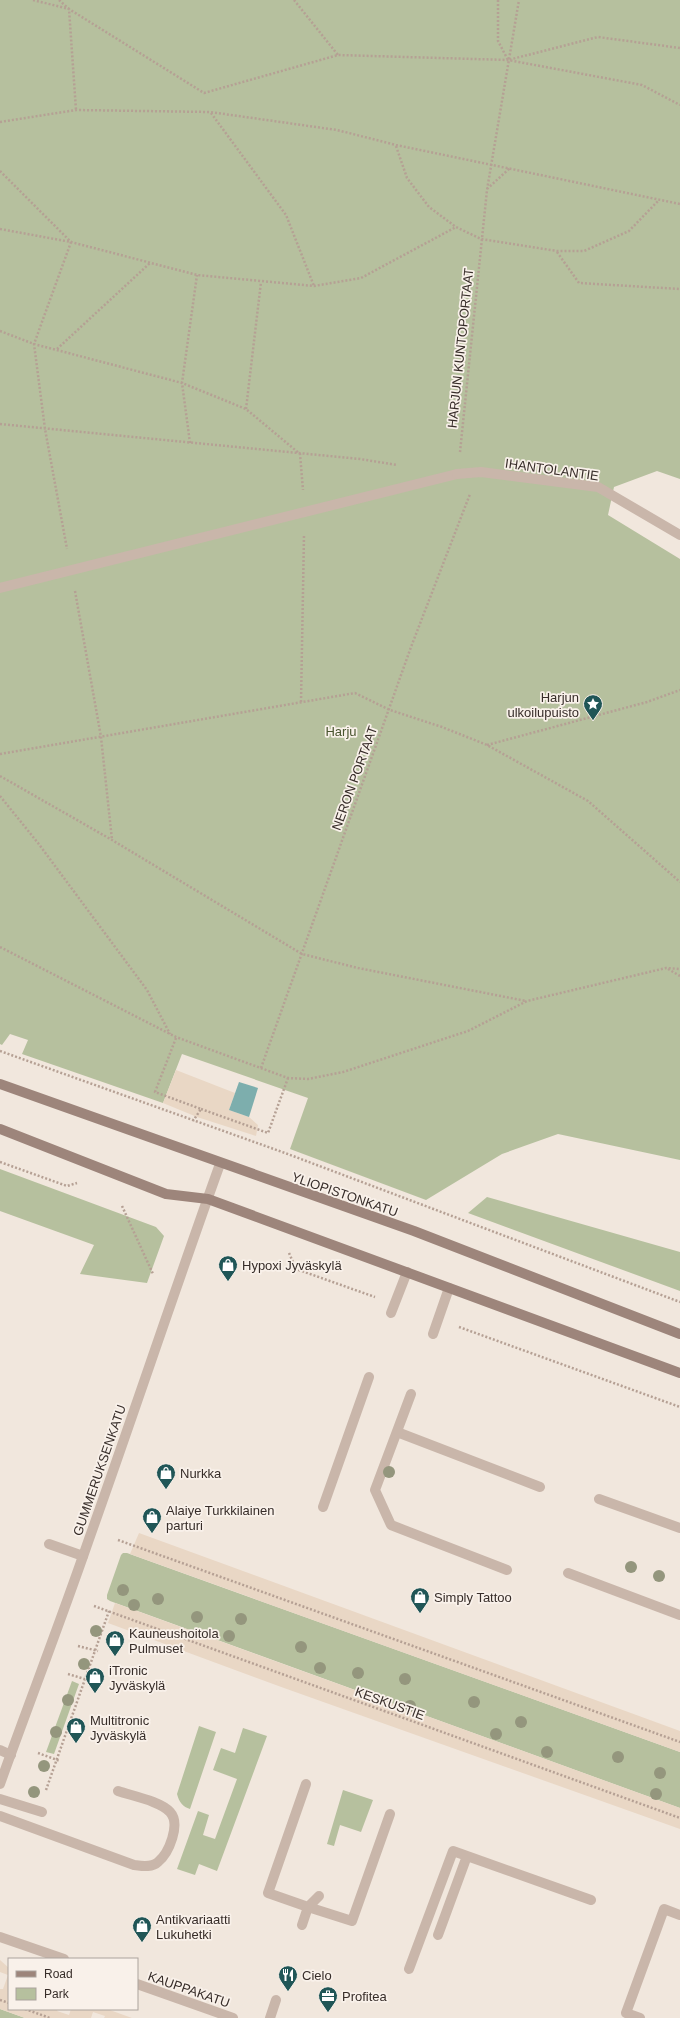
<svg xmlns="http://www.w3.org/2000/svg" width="680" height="2018" viewBox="0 0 680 2018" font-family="Arial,sans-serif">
  <rect width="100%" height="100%" fill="#f1e7dd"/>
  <path fill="#b6c09e" d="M0,0H680V479L657,471L614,487L608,515L680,559V1160L558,1134L502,1154L426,1200L290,1149L308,1098L182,1054L163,1103L22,1054L28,1040L10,1034L2,1045L0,1044Z
    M0,1169L156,1227L164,1236L147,1283L80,1274L94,1245L0,1211Z
    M487,1197L680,1252V1291L468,1213Z
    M123,1553H127L680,1752V1808L110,1601L107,1599V1595L121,1555Z
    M72,1681L79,1684L54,1754L46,1752Z
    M199,1726L216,1732L190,1809C183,1807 179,1802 177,1794Z
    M243,1728L267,1736L217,1871L199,1864L195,1875L177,1869L198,1811L209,1815L203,1835L215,1839L237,1779L213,1770L221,1748L235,1753Z
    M343,1790L373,1800L361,1832L340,1825L334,1846L327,1844Z
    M0,2009L25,2018H0Z"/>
  <path fill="#e9d7c5" d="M176,1070L235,1093L229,1110L249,1117L258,1125L256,1136L197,1117L163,1103Z
    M139,1533L680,1731V1752L130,1554Z
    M115,1603L680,1808V1829L284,1688L108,1623Z
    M0,1960L9,1968V2009H58L57,2011L69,2015L71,2009H107L132,2018H104L105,2016L93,2012L91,2018H25L0,2009V1989H3L8,1975L0,1972Z"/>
  <path fill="#7daead" d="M239,1082L258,1088L249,1117L229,1110Z"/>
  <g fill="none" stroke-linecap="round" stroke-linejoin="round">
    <path stroke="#b5a094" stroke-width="2.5" stroke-dasharray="2 2" stroke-linecap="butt" d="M33,0L69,9L204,93L338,55L508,60L642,85L680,105
      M59,0L69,9L76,110
      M294,0L338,55
      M498,0V41L508,60L598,37L680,48
      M211,113L286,215L314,286
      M0,122L76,110L210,112L337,130L396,145L680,204
      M396,146L407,178L429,207L456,227L481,239L557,251H584L629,231L659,200
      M0,171L71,242L197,275L314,286L361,278L456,227
      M487,189L510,168
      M0,229L71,242L34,344L45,429L67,549
      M557,252L579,283L680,289
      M0,331L34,344L182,383L246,409L300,454L303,490
      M57,349L150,263
      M246,409L261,282
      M0,424L360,459L397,465
      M190,443L182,383L197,275
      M460,452L487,190L519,0
      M75,591L101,737L112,840
      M301,702L304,535
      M487,745L647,702L680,690
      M0,754L355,693L390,710L442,727L487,745L588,801L680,882
      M0,776L112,840L302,954L358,968L526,1001
      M0,796L38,843L147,990L170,1034
      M0,947L176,1037L288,1078L308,1079L343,1072L468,1031L527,1001L666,968L680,969
      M668,969L680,976
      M176,1038L155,1092L201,1109L193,1121
      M0,1051L285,1153L680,1302
      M261,1068L411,647L470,494
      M201,1109L268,1133L288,1078
      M0,1162L67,1186L77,1183
      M122,1206L153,1274
      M289,1253L296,1269L375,1297
      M459,1327L680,1407
      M118,1540L680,1742
      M94,1606L680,1818
      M78,1646L98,1651
      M68,1674L88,1680
      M38,1753L60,1761
      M46,1790L109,1611
      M0,2000L9,2003
      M25,2009L50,2018"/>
    <path stroke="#c9b6aa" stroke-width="10" d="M0,588L457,474
      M391,1313L407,1272
      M433,1334L449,1288
      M411,1394L375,1490L391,1525L507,1570
      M397,1432L540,1487
      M599,1499L680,1528
      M323,1507L369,1377
      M49,1544L83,1556
      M568,1573L680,1615
      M0,1750L11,1755
      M0,1799L42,1812
      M0,1816L134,1865C142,1866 152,1868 158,1862C169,1853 181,1824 170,1812C160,1801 132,1796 118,1791
      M319,1896L308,1907L352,1921L390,1814
      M302,1925L308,1907L268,1893L306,1784
      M438,1935L467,1856
      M409,1969L453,1851L591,1900
      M270,2018L276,2000
      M640,2018L626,2013L664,1909L680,1915"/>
    <path stroke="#c9b6aa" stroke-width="10" d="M457,474L481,472L598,487L680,535
      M0,1784C29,1703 60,1623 88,1542C133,1416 175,1289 220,1164
      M0,1937L64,1959
      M137,1984L233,2018"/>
    <path stroke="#9d857b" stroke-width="10" d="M0,1084L414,1231L680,1334
      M0,1129L166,1194L208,1199L680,1373"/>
  </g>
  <g fill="#94967d">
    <circle cx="389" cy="1472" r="6"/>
    <circle cx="631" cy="1567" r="6"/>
    <circle cx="659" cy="1576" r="6"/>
    <circle cx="123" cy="1590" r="6"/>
    <circle cx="158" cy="1599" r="6"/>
    <circle cx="134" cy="1605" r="6"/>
    <circle cx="197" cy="1617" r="6"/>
    <circle cx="241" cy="1619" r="6"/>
    <circle cx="96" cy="1631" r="6"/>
    <circle cx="229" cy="1636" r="6"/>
    <circle cx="301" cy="1647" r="6"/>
    <circle cx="84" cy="1664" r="6"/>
    <circle cx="320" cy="1668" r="6"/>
    <circle cx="358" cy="1673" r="6"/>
    <circle cx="405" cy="1679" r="6"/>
    <circle cx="68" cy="1700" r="6"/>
    <circle cx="474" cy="1702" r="6"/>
    <circle cx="410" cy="1706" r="6"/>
    <circle cx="521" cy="1722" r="6"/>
    <circle cx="56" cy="1732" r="6"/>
    <circle cx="496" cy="1734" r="6"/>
    <circle cx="547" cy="1752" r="6"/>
    <circle cx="618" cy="1757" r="6"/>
    <circle cx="44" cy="1766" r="6"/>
    <circle cx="660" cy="1773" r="6"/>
    <circle cx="34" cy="1792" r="6"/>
    <circle cx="656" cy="1794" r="6"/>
  </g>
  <defs>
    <g id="sight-pin" transform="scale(1)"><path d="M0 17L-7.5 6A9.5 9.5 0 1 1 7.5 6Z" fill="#205657" stroke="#f9f1ea"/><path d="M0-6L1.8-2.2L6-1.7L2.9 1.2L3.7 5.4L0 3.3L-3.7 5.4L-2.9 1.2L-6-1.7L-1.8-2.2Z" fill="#fff"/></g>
    <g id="shop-pin" transform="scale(1)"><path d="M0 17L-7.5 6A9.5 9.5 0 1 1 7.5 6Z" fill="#205657" stroke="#f9f1ea"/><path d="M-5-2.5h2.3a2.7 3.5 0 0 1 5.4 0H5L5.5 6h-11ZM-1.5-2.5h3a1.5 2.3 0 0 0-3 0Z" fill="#fff"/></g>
    <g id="restaurant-pin" transform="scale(1)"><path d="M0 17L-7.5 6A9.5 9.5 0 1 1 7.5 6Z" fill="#205657" stroke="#f9f1ea"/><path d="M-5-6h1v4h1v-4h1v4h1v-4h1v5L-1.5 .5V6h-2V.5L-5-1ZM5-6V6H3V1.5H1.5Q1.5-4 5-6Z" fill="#fff"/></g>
    <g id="office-pin" transform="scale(1)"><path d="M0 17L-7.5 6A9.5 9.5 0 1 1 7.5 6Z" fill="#205657" stroke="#f9f1ea"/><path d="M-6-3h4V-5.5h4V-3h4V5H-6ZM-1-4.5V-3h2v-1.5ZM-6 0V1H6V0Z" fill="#fff"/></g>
  </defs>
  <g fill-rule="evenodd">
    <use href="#sight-pin" x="593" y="704"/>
    <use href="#shop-pin" x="228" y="1265"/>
    <use href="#shop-pin" x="166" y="1473"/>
    <use href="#shop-pin" x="152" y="1517"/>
    <use href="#shop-pin" x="420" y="1597"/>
    <use href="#shop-pin" x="115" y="1640"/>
    <use href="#shop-pin" x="95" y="1677"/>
    <use href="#shop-pin" x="76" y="1727"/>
    <use href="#shop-pin" x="142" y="1926"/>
    <use href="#restaurant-pin" x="288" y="1975"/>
    <use href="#office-pin" x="328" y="1996"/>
  </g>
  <g text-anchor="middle" stroke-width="3.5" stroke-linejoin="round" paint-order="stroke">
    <g font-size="13" fill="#372d29" stroke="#f9f1ea">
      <text transform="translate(460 348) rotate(-84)" y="5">HARJUN KUNTOPORTAAT</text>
      <text transform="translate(552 469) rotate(8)" y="5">IHANTOLANTIE</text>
      <text transform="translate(354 778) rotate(-70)" y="5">NERON PORTAAT</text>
      <text transform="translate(345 1194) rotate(19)" y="5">YLIOPISTONKATU</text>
      <text transform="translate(99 1470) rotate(-71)" y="5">GUMMERUKSENKATU</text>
      <text transform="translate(390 1703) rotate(20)" y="5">KESKUSTIE</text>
      <text transform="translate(189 1989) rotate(19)" y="5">KAUPPAKATU</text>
    </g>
    <g font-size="13" fill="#372d29" stroke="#f9f1ea" text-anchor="start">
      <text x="579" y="702" text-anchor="end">Harjun<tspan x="579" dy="15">ulkoilupuisto</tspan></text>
      <text x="242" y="1270">Hypoxi Jyväskylä</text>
      <text x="180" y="1478">Nurkka</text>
      <text x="166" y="1515">Alaiye Turkkilainen<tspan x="166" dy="15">parturi</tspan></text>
      <text x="434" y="1602">Simply Tattoo</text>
      <text x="129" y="1638">Kauneushoitola<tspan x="129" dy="15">Pulmuset</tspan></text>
      <text x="109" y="1675">iTronic<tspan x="109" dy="15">Jyväskylä</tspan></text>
      <text x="90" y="1725">Multitronic<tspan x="90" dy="15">Jyväskylä</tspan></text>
      <text x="156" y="1924">Antikvariaatti<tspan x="156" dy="15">Lukuhetki</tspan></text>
      <text x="302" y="1980">Cielo</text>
      <text x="342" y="2001">Profitea</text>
    </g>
    <g font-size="13" fill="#48542e" stroke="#f9f1ea">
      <text x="341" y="736">Harju</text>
    </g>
  </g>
  <rect x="8" y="1958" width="130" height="52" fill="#f9f1ea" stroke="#aba39d"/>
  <rect x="16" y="1971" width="20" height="6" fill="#9d857b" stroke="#aba39d"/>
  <text x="44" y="1978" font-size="12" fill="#372d29">Road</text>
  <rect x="16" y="1988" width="20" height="12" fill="#b6c09e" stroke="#aba39d"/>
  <text x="44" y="1998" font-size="12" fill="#372d29">Park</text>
</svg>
